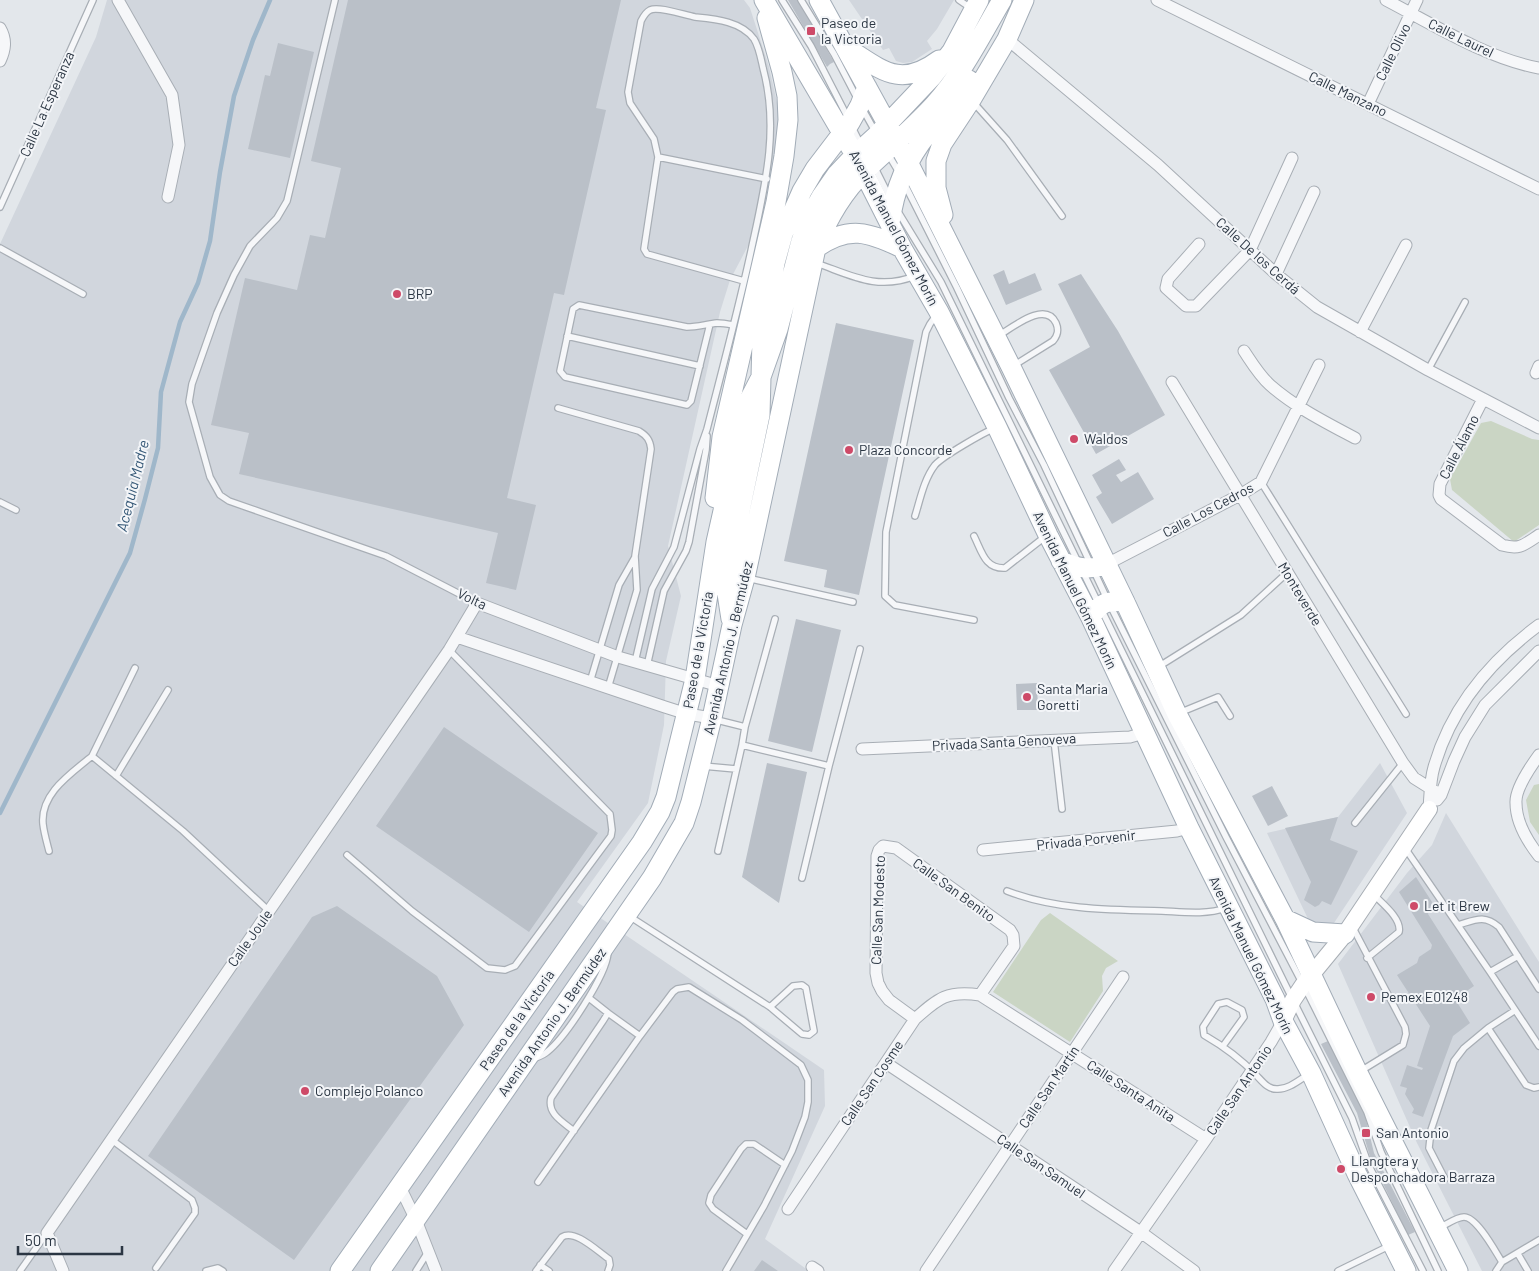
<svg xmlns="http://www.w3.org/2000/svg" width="1539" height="1271" viewBox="0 0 1539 1271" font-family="Barlow,sans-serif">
  <rect width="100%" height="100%" fill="#e3e7eb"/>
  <path fill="#d1d6dd" d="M107,0H744L750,8L769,67L781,120L770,204L730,280L720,312L668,546L681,596L666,661L664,725L648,803L577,902L824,1070L825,1106L765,1239L809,1271H0V244L96,37Z
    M849,0H954L937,29L927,41L932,49L912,62L903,63L896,61L889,48L883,50Z
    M1380,763L1407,813L1334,923L1327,926L1310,923L1267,833L1338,817Z
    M1446,813L1539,962V1271H1482L1417,1143L1338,964L1407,873L1432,845Z"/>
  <path fill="#cad5c4" d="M1491,421L1532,439L1539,440V525L1514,542L1452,490L1450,479L1481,423Z
    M1539,784V835L1530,822L1526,800L1534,785Z
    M1050,913L1118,961L1106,968L1102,976L1103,991L1070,1042L993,992L1041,920Z"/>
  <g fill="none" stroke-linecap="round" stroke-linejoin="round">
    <path stroke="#9fb7ca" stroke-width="4.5" d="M0,813L130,553L145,499L158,448L161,392L180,322L198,283L210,241L220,172L234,96L253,40L270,0"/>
  </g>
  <path fill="#bac0c8" d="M348,0H621L596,108L606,110L564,295L554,293L507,498L536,505L516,590L486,583L498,533L239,474L249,433L211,425L245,278L297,290L310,235L325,238L341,168L311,161Z
    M788,0H798L834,62L830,64L827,67Z
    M278,43L314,52L290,158L248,149L265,75L270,76Z
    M1004,270L1009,284L1035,273L1042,290L1006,305L993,275Z
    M1081,274L1118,331L1165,415L1096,454L1049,370L1090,347L1058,284Z
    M836,323L914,340L859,595L824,587L827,570L784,561Z
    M1119,459L1126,470L1116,475L1121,482L1138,472L1154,499L1112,524L1096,497L1102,493L1092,475Z
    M796,619L841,630L812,752L768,741Z
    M1037,683L1038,710H1017L1016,684Z
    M444,727L598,833L529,932L376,826Z
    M767,763L807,772L779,903L742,877Z
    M1272,786L1288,816L1268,826L1252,796Z
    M1338,817L1330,840L1358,851L1331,905L1322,901L1319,905L1315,907L1304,900L1311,882L1285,828Z
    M1416,877L1432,902L1428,914L1474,986L1455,999L1470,1023L1453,1036L1423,1117L1412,1113L1414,1109L1405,1094L1407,1088L1400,1086L1407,1065L1422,1070L1423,1068L1417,1066L1430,1026L1397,975L1417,963L1419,957L1431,949L1432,945L1399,892Z
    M337,906L437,976L464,1025L294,1260L148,1156L312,917Z
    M1328,1041L1364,1111L1374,1153L1415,1232L1408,1235L1370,1157L1357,1113L1321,1044Z
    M762,1260L778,1271H754Z"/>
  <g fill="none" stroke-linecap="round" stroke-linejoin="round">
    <g stroke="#a8aeb5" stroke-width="8">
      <path id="lane" d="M335,0L287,201L277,218L250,246L234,275L217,313L192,384L189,402L210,477L220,495L229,501L386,556L477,603
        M782,0L811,46L848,118
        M801,0L834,54L858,100
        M959,0L972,9
        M973,102L1007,140L1062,216
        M862,108L876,133
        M852,127L861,145
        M888,154L900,174
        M658,157L767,179
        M874,166L890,198
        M904,183L957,288L1009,398L1044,465L1108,601L1226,837L1309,996L1367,1112L1381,1152L1438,1271
        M0,207L93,0
        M897,210L941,282L1078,562
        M0,248L83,294
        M816,263C851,275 877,291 915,276
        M937,314L930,324L926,332L886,532L885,596L895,605L974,620
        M710,324L691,401L687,405L565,377L560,371L573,309L579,305L687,327C697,327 707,324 717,323C722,323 728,324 733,325
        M567,336L700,366
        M998,336C1012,328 1045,300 1056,323C1059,330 1058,335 1053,341L1013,366
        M1428,370L1465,302
        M558,408L639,431C647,436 650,440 651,449L635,556L637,590L608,688
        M1261,482L1406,714
        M0,502L16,510
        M915,516C920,500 924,479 935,465C943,456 983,433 995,428
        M974,536C982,552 985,569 1005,568L1046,536
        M1082,570L1285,984L1352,1118L1369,1166L1423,1271
        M747,578L853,602
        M635,662L652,589L674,547L700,449L707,429C722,370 738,311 751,251C764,190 780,130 763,68C761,59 759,47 754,39C741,21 715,19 695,17C684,15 659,6 650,10C646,12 643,17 641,21L628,92L630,103L654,139L658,157L644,249L647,254L744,281
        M647,666L664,591L686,551L689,542L706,450L707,436
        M1158,667L1241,615L1287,573
        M135,668L92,756L183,831L269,911
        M590,682L619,585L635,557
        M1179,713L1218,697L1230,716
        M713,719L745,727
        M1054,740L1062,809
        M742,745L745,727L775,619
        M703,766L736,769
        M829,766L860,649
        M116,776L168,690
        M1355,823L1403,763
        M1405,848L1490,972L1539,1046
        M49,851C47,843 44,833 43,824C40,793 72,773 92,756
        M718,851L742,745L829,766L802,878
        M347,855L412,911L487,968L505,970L515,966L611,836L612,830L610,814L449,650
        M1007,891C1056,910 1110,910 1162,911C1183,912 1206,915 1226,908
        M629,916L770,1007L802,1034L809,1035L814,1031L806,988L802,985L793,986L770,1007
        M1458,925C1475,920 1484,914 1499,927L1539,989
        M1352,926L1405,1027L1406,1034L1403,1045L1359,1072
        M1367,958L1399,932C1402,919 1383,904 1374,895
        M1490,972L1518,956
        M589,998L608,1013
        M1514,1011L1488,1028L1526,1085L1534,1088L1539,1087
        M1223,1046L1244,1017L1242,1010L1227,1002L1218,1004L1203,1027L1204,1035C1223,1046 1241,1059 1256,1075C1262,1081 1268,1090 1278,1089C1289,1089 1299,1080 1309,1074
        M533,1059C538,1057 544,1055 547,1052C565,1038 606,976 608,953
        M574,1131C563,1122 547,1114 551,1098L603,1021L608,1013L640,1036
        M112,1140L192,1200L195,1208V1213L156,1268
        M1445,1179L1429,1148L1431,1130L1454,1061L1464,1048L1488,1028
        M538,1182L640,1036L673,992L677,989L689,987L742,1020L801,1065L808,1080V1102L805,1117L792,1151L764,1206L726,1271
        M1439,1228C1446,1225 1456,1217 1464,1217C1477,1217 1495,1251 1502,1262L1496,1271
        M747,1234L713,1209L709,1203L711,1195L741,1149L746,1144H754L785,1165
        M1518,1254L1528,1271
        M1502,1262L1539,1240
        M540,1265L549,1271
        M20,1271L46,1234
        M206,1271L218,1268L223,1271
        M416,1271L428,1252
        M536,1271L562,1237C575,1229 597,1251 609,1259L610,1265L608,1271
        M1338,1271L1391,1245"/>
    </g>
    <g stroke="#a8aeb5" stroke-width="13">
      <path id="street" d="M118,0L172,95L179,145L168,197
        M1157,0L1539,189
        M1386,0C1432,24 1488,59 1539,68
        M0,28C7,40 5,50 0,61
        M1007,39L1158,165L1276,274L1317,307L1428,370L1539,428
        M1368,104L1417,0
        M1199,244L1168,279L1166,288L1186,306H1196L1250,250L1292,158
        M1276,274L1314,192
        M1360,332L1406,245
        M1244,351C1252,363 1259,375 1270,385C1295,407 1325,422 1355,438
        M1536,373L1539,366
        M1172,382L1403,763L1414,778L1441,795
        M1483,399L1440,484L1439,495L1441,499L1502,545C1520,550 1524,545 1539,535
        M1107,564L1240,495L1261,482L1319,365
        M457,637L665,707L687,714L712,718
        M862,749L1130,737L1144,733
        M1539,755C1531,766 1515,789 1516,803C1516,822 1528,842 1539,856
        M1437,800L1441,795L1454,761L1465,737L1485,705L1539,651
        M1429,809C1430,795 1430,780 1434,767C1451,708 1490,661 1539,625
        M983,850L1177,831L1189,828
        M915,1019L889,1000L882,991L878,983L876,973L877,856L879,850L883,846L896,848L1010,930L1013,935L1014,946L980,995
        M886,1063L1142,1233L1194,1271
        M400,1187L416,1220L436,1271
        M788,1209L915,1019C938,998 948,990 980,995L1206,1139
        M812,1267L818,1271
        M63,1271L47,1233L449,650L477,603L618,657L719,686
        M926,1271L1123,977
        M1114,1271L1206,1139L1271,1042L1283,1021"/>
    </g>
    <g stroke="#a8aeb5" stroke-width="18">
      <path id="secondary" d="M1283,1021L1293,1000L1303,985L1345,934L1429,809"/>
    </g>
    <g stroke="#a2acb7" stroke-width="21">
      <path id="primary" d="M764,0L855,155L902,248L939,312L997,427L1048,535L1091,618L1189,828L1275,999L1283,1021L1311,1073L1357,1174L1406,1271
        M819,0L908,162L1011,367L1125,602L1177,714L1285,919L1358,1073L1458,1271
        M847,48C882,70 900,89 939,60
        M943,215L936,188V161L942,144L971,100L1007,39L1024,0
        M890,223C894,189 907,159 929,132C943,115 957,99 969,80
        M816,248C849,225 868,232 902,248
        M715,498L722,437L776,202L784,156L788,120L787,96L782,72L767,18
        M1061,561C1078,568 1089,571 1107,564
        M1091,618C1099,602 1109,600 1125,602
        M731,619L726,587L727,573L760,415L762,339L775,263L783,234L802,191L815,169L850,123L860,105L867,87
        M1285,919L1313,932L1345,934
        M340,1271L642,842L660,812L666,797L695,679L716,542L743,422L748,402L761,377L778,329L801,241L809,218L821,197L837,174L855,155L877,135L932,77L952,51L979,0
        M380,1271L652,878L684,823L691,802L712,718L732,625L745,578L816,248C827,220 843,192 865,171C888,149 912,129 934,105C962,74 981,36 1002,0"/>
    </g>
    <use href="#lane" stroke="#f6f7f9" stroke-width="5.5"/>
    <use href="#street" stroke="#f6f7f9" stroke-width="11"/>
    <use href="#secondary" stroke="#fff" stroke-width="16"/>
    <use href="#primary" stroke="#fff" stroke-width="19"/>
  </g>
  <g fill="#ce4a68" stroke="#f3f5f8" stroke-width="2">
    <rect x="806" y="26" width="10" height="10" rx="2.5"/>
    <circle cx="397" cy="294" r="5"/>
    <circle cx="1074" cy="439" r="5"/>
    <circle cx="849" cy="450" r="5"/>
    <circle cx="1027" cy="697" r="5"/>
    <circle cx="1414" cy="906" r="5"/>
    <circle cx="1371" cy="997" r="5"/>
    <circle cx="305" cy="1091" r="5"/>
    <rect x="1361" y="1128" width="10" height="10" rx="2.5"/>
    <circle cx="1341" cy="1169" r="5"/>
  </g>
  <g text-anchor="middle" stroke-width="4" stroke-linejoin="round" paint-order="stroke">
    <g font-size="14" fill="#2b3643" stroke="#f3f5f8" text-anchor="start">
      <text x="821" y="28">Paseo de<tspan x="821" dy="16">la Victoria</tspan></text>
      <text x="407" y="299">BRP</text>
      <text x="1084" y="444">Waldos</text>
      <text x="859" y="455">Plaza Concorde</text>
      <text x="1037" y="694">Santa Maria<tspan x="1037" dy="16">Goretti</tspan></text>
      <text x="1424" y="911">Let it Brew</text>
      <text x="1381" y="1002">Pemex E01248</text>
      <text x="315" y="1096">Complejo Polanco</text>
      <text x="1376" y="1138">San Antonio</text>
      <text x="1351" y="1166">Llangtera y<tspan x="1351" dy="16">Desponchadora Barraza</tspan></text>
    </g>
    <g font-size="14" fill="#2b3643" stroke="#f3f5f8">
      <text transform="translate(1461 38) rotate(26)" y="5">Calle Laurel</text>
      <text transform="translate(1393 52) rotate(-64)" y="5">Calle Olivo</text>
      <text transform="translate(1348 94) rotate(26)" y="5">Calle Manzano</text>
      <text transform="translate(47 104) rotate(-66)" y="5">Calle La Esperanza</text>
      <text transform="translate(894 228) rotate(62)" y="5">Avenida Manuel Gómez Morín</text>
      <text transform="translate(1258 256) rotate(42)" y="5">Calle De los Cerdá</text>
      <text transform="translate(1459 447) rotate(-63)" y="5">Calle Álamo</text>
      <text transform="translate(1208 510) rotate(-28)" y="5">Calle Los Cedros</text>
      <text transform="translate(1075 590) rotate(64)" y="5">Avenida Manuel Gómez Morín</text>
      <text transform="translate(1300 594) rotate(59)" y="5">Monteverde</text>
      <text transform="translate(472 599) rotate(26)" y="5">Volta</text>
      <text transform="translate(728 648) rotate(-77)" y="5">Avenida Antonio J. Bermúdez</text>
      <text transform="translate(698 650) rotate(-80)" y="5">Paseo de la Victoria</text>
      <text transform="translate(1004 742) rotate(-3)" y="5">Privada Santa Genoveva</text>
      <text transform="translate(1086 840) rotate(-6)" y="5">Privada Porvenir</text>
      <text transform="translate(954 890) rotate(36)" y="5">Calle San Benito</text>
      <text transform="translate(878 910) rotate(-88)" y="5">Calle San Modesto</text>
      <text transform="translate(250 938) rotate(-55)" y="5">Calle Joule</text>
      <text transform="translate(1251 955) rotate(64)" y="5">Avenida Manuel Gómez Morín</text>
      <text transform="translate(517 1020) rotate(-55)" y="5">Paseo de la Victoria</text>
      <text transform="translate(552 1022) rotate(-55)" y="5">Avenida Antonio J. Bermúdez</text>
      <text transform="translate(872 1083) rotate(-56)" y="5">Calle San Cosme</text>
      <text transform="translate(1049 1087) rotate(-56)" y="5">Calle San Martín</text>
      <text transform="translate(1239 1090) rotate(-56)" y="5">Calle San Antonio</text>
      <text transform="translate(1131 1091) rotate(33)" y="5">Calle Santa Anita</text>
      <text transform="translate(1041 1166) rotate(34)" y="5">Calle San Samuel</text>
    </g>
    <g font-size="15" font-style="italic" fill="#355877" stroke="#f3f5f8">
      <text transform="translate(133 486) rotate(-76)" y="5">Acequia Madre</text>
    </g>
  </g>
  <path d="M18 1246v8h104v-8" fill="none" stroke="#2b3643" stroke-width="2.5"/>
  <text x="25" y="1246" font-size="15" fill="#2b3643" stroke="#f3f5f8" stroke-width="4" paint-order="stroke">50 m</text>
</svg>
